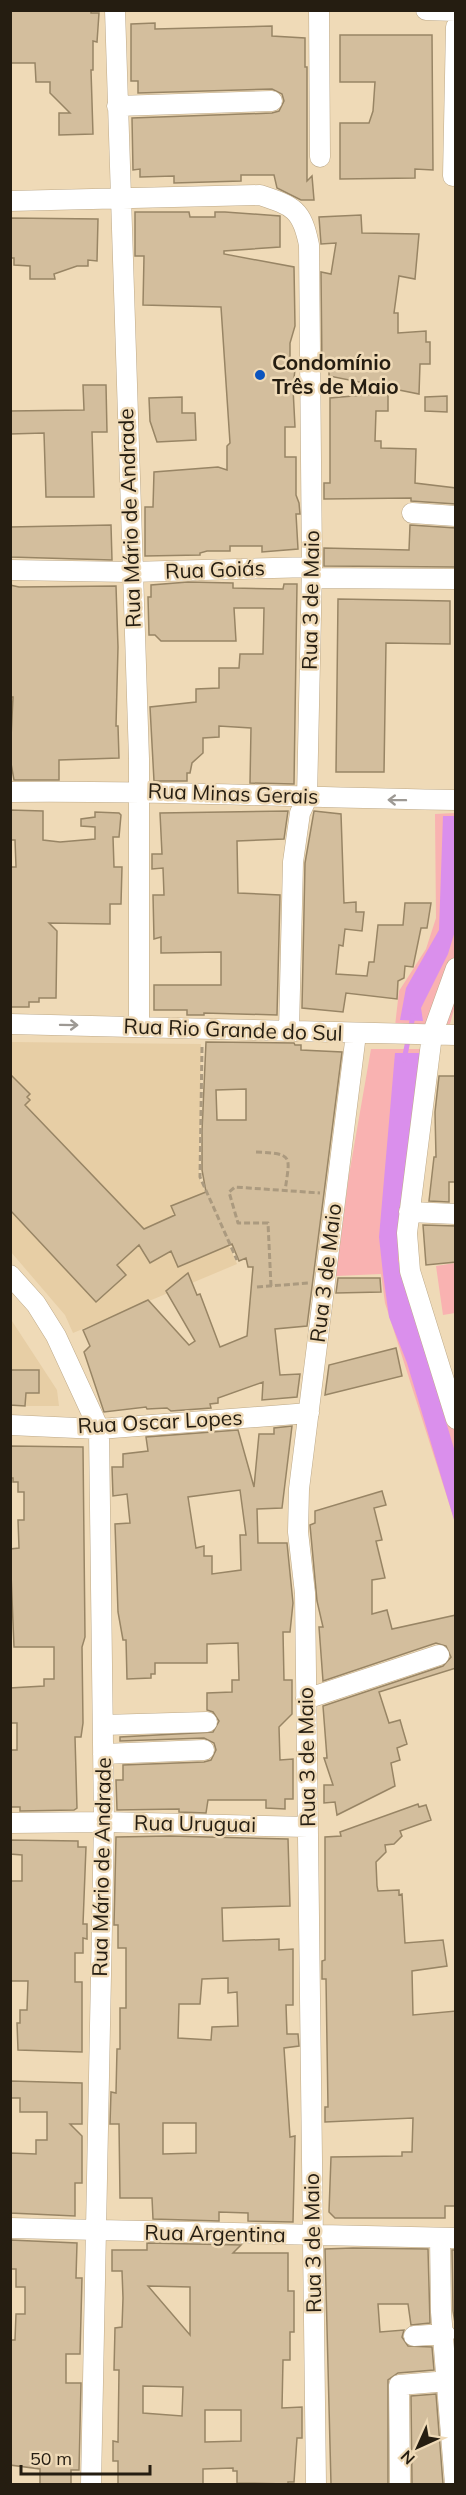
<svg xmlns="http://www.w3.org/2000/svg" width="466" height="2495" viewBox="0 0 466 2495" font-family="Mulish,sans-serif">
  <rect width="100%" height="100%" fill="#efdab7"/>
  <path fill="#e7cea5" d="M10,1042L201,1044L199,1178L237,1264L73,1333L65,1315L11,1252Z
    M10,1318L57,1390L59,1406H11Z"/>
  <path fill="#f9b2b1" d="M455,813V1005L450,1024L395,1026L399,991L426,949L436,918L435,814Z
    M371,1049H430L407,1243L455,1419V1522L385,1303L381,1274L336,1276L349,1175Z
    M455,1263V1313L443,1315L436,1266Z"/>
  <path fill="#da8fec" d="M443,816H455V931L448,954L421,1008L423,1021L400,1020L406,988L439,930Z
    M395,1053H420L398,1260L455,1452V1523L407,1363L389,1317L383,1274L379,1237Z"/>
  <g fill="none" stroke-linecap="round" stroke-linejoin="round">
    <path stroke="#da8fec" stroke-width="5" d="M404,1060L413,1016"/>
  </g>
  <path fill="#d3be9d" stroke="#988565" stroke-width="1.5" fill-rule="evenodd" d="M10,10H91V13H99L97,42L93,41V70H91L93,134L59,135V113H70L50,93V82H36L35,63H10Z
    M155,23V29L272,26V36L305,38V67H307V181L312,176L314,200H301L277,188L274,175H241V181L174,183V176L140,177V169L133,170L132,118L272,113L279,111L284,101L282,94L272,89L138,93V81H131V24Z
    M340,35H432L433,170L415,169V178L340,179V123H369L373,111L375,82H340Z
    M135,212H189L190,217H215V212H225L280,216V247L224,251V254L294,267L295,326L290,343V369H295L293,388L295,427H285V457H296V495L299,503L300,514H296L298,549L262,552V546H230V551H207L200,553V555L145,556V507H153L154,472L218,467L227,470V446L230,443L221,307L143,305L144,256H135Z
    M361,215L362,233L419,234L415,279L399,276L394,313H398V333L426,331V342H430V364H420L419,394L329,376V370H322L321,272L331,274L336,243L321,244L319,217Z
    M10,218L98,219L97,261L88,260V266H77L54,274L55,279H30V266L14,265V258H10Z
    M83,385H106L107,432H92L94,497H46L44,433L10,434V411L84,410Z
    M388,393V411H376L375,441H381V448L416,449L415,483L456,488V504L411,501V498L324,499V483H330V398Z
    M447,396V412L425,411V397Z
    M182,397V413H195L196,440L157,442L150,421L149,398Z
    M111,525L112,560L10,557V527Z
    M410,525L456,528V567L324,566V548L409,550Z
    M188,582L233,583V588L283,589L284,584H297L294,784L250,783L251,728L219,726V737L203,738V753L192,763L190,773H187V781H154L150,707L196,702V689L219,688V668H239L240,654H263L264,608H234L236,641H161L155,635H149L148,597H151V585Z
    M10,585L19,587L116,586L118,647L116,726H118L119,758L59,760V780H14L10,758L13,697H10Z
    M338,599L450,601V644L386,643L384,772H336Z
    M10,810L43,811V840L60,842L95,839V827L81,826V819L95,817V812L119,813L121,815L119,837H113L114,867H122L121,904H110V924L49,923L57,931L56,998H39V1002H29V1007H10V867H16L15,840H10Z
    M288,811L284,839L237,841L238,893L280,895L277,1015L204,1013V1015H187V1010H154V985H221V952L161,953V937L154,939L153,895H164L163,868L152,869V854H162L160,813Z
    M314,811L341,814L344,903L356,902V912H364L362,931L345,929L343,946L339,945L336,974L367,976L369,962H374L378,925H403L405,903H431L427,928H421L413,967L405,966L404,978L398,981L397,999L346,993L343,1012L302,1008L305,863Z
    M206,1042L294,1043L295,1045H301V1050L342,1052L307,1326L275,1329L280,1375L300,1374L297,1397L262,1400L263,1382L218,1398V1403L210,1404L211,1408L171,1411L167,1408L147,1409L146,1407L104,1412L84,1352L90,1346L83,1330L148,1300L189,1345L195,1341L166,1291L188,1273L197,1295L200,1294L220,1347L247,1336L253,1267H248L246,1258L239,1261L232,1244L178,1267L171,1251L150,1263L139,1245L117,1265L126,1275L96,1302L10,1210V1074L30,1094L27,1097L30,1100L25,1105L144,1229L175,1215L171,1206L206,1192L202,1170V1131ZM246,1089V1120H217L216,1090Z
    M439,1076H456V1182H449V1202L429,1201L434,1157H436L435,1112Z
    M423,1225L456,1226V1262L426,1265Z
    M338,1278H380L381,1292L336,1293Z
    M396,1348L402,1376L325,1395L329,1365Z
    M10,1370H39V1393H26L25,1406L10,1405Z
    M292,1426L282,1508L257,1509L258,1543H287L293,1603L290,1632H283L284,1680H292V1714L279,1727L280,1760L293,1759V1799H285V1809L266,1808V1800H208L206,1813L179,1812V1809L117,1810L116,1780H123V1765L204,1762L211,1760L216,1750L214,1743L204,1738L120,1741V1737L213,1732L219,1721L213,1712L207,1710V1693L232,1692V1680H239L238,1643L207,1644V1663H155V1674H151V1678L127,1679L126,1640H123L118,1612L115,1524L130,1523L127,1494L113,1496L112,1467H123V1454L148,1451L146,1437L238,1430L254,1487L259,1434H274V1428ZM240,1490L246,1535H240L241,1570L212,1574V1556H204V1546L196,1548L188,1497Z
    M10,1446L83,1447L85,1637L82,1647L83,1723L81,1737H75L77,1808L74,1810L20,1811V1807H10V1750H17V1723H10V1688L44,1686V1679H54V1647H14L10,1549L19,1548L18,1520H24V1492H18V1482H13V1478H10Z
    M382,1491L386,1505L374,1508L382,1540L376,1541L385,1578L372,1580V1614L387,1610L392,1629L456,1615V1668L379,1692L389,1723L400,1720L407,1744L397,1748L400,1760L391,1763L395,1786L337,1815L335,1802L324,1803V1785H333L324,1758H327L323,1706L443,1666L451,1657L446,1646L436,1643L323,1681L319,1627H323L317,1601L310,1525L315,1523V1511Z
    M418,1804L419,1807L426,1805L431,1820L400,1831L402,1836L394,1844L385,1845L386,1852L376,1862L377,1886L378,1891L399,1890V1895L402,1894L405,1943L443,1940L447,1966L412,1971L413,2015L456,2011V2206H445V2218H335L329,2212L331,2157L402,2156V2152H412L413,2118L325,2122V2107H328L326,1979H322V1961L325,1960V1837L341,1836L340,1832Z
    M170,1836L288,1839L290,1906L222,1908L223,1941L279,1939V1950L293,1949V2005H286L287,2034H298L299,2046L284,2048L290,2137L295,2136L293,2222L248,2221V2213L219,2212V2221L153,2219L152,2198H120L119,2124H110L111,2092L116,2093L117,2049H120V2008H126V1948H118V1925H114L116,1837ZM228,1978V1993L237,1992L238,2026L212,2027L211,2040L178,2038L179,2004H200L202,1979ZM163,2123H196V2153L163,2154Z
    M10,1840L78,1841V1847H86L83,1924H87V1939L83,1938V1953H75V1982H82V2052L18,2050L17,2023H20V2010H27L28,1981H10V1881H22V1855L10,1854Z
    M10,2081L82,2083V2124H70L82,2136V2183H75V2216L10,2213V2153L36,2154V2140H47V2112H20V2098H10Z
    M10,2240L77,2243L76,2278H82L80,2354H66V2383H81L79,2470H71V2484H40V2469L10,2465V2340H15L16,2314H25V2287H16V2269H10Z
    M147,2243L241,2245L233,2253H288V2291H294V2332H290V2360H283L282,2408L302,2407V2438H297L294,2482H288V2484L237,2483V2471H233V2468L203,2469V2484H118V2461H113V2441L118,2442L119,2370H114L115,2328L122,2327L123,2298L122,2271H112V2250H147ZM148,2286L190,2287V2335ZM143,2386L183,2387L182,2416L143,2413ZM205,2410H241V2441L205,2442Z
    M353,2248L428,2249L430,2323L411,2325L408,2304H378L380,2332L404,2330L402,2337L408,2346L432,2347L434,2370L398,2373L388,2380V2484H331L325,2249Z
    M452,2250H456V2329L453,2311Z
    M436,2394L443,2484H412L411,2396Z"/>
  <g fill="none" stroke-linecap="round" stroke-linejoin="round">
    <g stroke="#bda988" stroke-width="21">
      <path id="minor" d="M115,10L139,759V1026
        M319,10L320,157
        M426,10L456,11
        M117,106L272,101
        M453,176L456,27
        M10,201L260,195C293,206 302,209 309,245L312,567L307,798L300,813L293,862L289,1030
        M412,513L456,516
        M10,570L131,572L312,567
        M312,578L456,579
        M10,792C159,790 307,798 456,800
        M456,968L432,1035L407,1233L410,1271L456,1419
        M10,1024L456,1035
        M409,1212L456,1214
        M10,1275L36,1304L56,1336L99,1429L104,1822L91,2484
        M10,1425L99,1429L309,1413
        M306,1699L439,1655
        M103,1725L207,1722
        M103,1754L204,1750
        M10,1823L104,1822L308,1827
        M10,2228L456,2238
        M440,2238L441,2312L455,2484
        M414,2336L445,2334
        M316,2484L305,1593L298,1532L299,1489L356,1034
        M400,2484L399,2385L449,2381"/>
    </g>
    <path stroke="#ab9a7f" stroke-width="3" stroke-dasharray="6 3" stroke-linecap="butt" d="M202,1047L200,1177L237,1260
      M256,1152C294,1154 290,1155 285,1191
      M271,1286L268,1223H238L229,1192L235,1187L320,1193
      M257,1287L308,1283"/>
    <use href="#minor" stroke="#fff" stroke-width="20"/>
  </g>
  <defs><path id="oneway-shaft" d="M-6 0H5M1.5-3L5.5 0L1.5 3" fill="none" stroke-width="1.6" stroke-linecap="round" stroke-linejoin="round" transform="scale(1.5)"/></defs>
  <g stroke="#9d9994">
    <use href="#oneway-shaft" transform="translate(397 800) rotate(-179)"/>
    <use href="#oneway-shaft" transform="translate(69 1025) rotate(1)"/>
  </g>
  <circle fill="#0b54be" stroke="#efdab7" stroke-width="2" cx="260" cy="375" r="6"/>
  <g text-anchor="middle" stroke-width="5" stroke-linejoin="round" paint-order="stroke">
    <g font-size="21" font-weight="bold" fill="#251d11" stroke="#efdab7" text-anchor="start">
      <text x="272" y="370">Condomínio<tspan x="272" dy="24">Três de Maio</tspan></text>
    </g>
    <g font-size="21" fill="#251d11" stroke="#efdab7">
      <text transform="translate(130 518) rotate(-92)" y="7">Rua Mário de Andrade</text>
      <text transform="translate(215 570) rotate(-2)" y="7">Rua Goiás</text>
      <text transform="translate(311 600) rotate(-89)" y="7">Rua 3 de Maio</text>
      <text transform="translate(233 794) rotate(2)" y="7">Rua Minas Gerais</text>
      <text transform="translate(233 1030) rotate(2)" y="7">Rua Rio Grande do Sul</text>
      <text transform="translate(326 1273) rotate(-83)" y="7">Rua 3 de Maio</text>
      <text transform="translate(160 1422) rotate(-3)" y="7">Rua Oscar Lopes</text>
      <text transform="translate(307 1757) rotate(-91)" y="7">Rua 3 de Maio</text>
      <text transform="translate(195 1824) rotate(1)" y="7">Rua Uruguai</text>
      <text transform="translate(102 1867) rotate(-89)" y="7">Rua Mário de Andrade</text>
      <text transform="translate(215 2234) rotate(1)" y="7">Rua Argentina</text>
      <text transform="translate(313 2243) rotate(-91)" y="7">Rua 3 de Maio</text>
    </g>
  </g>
  <rect width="466" height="2495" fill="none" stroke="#251d11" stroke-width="24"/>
  <g transform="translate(418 2447) rotate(225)" stroke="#efdab7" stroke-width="4.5" paint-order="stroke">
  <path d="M0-4.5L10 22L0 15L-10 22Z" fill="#251d11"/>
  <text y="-9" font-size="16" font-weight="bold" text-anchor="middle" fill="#251d11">N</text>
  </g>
  <path d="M21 2465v9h129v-9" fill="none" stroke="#251d11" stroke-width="3"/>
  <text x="30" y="2465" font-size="18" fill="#251d11" stroke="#efdab7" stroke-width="4.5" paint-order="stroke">50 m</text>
</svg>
